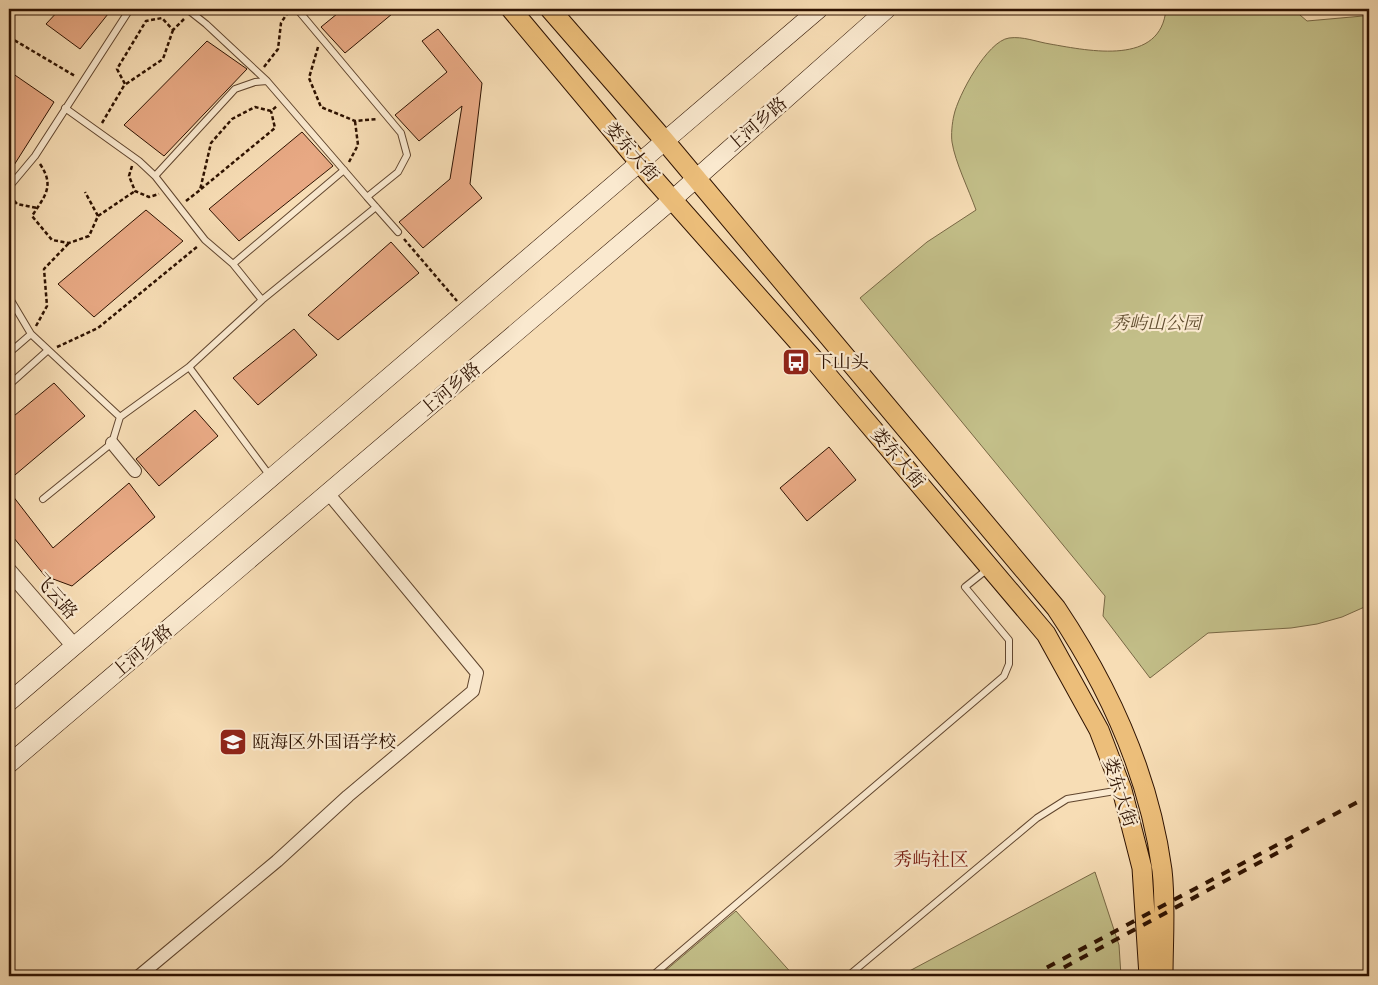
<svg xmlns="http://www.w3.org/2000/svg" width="1378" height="985" viewBox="0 0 1378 985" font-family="'Libre Caslon Text','Noto Serif SC',serif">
  <rect width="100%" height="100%" fill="#f7ddb5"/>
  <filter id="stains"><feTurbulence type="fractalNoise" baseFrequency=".004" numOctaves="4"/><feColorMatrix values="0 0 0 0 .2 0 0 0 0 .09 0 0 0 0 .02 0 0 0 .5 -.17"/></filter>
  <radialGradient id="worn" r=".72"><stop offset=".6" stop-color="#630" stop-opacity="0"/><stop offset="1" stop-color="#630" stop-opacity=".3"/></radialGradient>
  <path fill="#c3bf89" stroke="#786845" d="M1166,9H1293L1307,21L1363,16L1369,19V605L1342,617L1317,624L1291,628L1208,633L1150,678L1103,616L1105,596L860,298L927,242L976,210C969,190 955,162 952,142C951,135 952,123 954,115C958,96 987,41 1009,38C1023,36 1037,42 1050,44C1090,51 1161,66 1166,9Z
    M1095,872L1119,945L1121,976H900Z
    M736,911L794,976H659Z"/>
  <path fill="#e8a984" stroke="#2e1201" d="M60,9H112L80,49L46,24Z
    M343,9H398L345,53L321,27Z
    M438,29L482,83L470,184L482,198L423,248L399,222L450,179L462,106L419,141L395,115L447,72L422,41Z
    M207,41L247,69L164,156L124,125Z
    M9,71L54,102L9,173Z
    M302,132L333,166L239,241L209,209Z
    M146,210L183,241L94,317L58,284Z
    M391,242L419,273L338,340L308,315Z
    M294,329L317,355L258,405L233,378Z
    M54,383L85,416L9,480V420Z
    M195,410L218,436L159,486L136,459Z
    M829,447L856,480L807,521L780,488Z
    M129,483L155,517L72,586L45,576L9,532V491L53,548Z"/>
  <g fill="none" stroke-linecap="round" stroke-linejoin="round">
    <g stroke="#60452e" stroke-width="8">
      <path id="service" d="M187,9L206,24L267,81
        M297,9L401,133L407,155L398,172L367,197L398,232
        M65,108L139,161L155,176L205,240L233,264L262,300
        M155,176L235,89L255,82L267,81L367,197
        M9,187L35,156L130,9
        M233,264L344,170
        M9,297L31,334L120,417
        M9,353L31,334
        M189,367L270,476
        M9,385L47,351
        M43,499L112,443L120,417L189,367L262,300L376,207
        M652,976L1004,676L1009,664V640L965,587L989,568
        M848,976L1037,818L1067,799L1121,790"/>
    </g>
    <g stroke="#60452e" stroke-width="14">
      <path id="minor" d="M112,443L135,471
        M139,976L277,861L348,796L473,691L477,673L328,493"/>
    </g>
    <g stroke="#60452e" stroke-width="17">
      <path id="tertiary" d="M9,571L74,646"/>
    </g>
    <g stroke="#2e1201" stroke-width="19">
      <path id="secondary" d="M9,702L819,9
        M9,764L673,199L887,9"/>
    </g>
    <g stroke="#2e1201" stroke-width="21">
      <path id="primary" d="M511,9L639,162L816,362L1046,634L1099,730L1122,790L1142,868L1149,976
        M550,9L664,140L1056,608C1109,687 1149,774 1162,870C1166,903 1163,942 1163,976"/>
    </g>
    <path stroke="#2e1201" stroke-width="2.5" stroke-dasharray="4 2.5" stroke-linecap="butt" d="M9,37L75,76
      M318,47L309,78L321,107L355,121L377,119
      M264,67L278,49L281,23L288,12
      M126,84L163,59L173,30
      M102,123L125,84L117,69L146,21L162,18L173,30L184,19
      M349,162L358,145L355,121
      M40,164C55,186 45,196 32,216L52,240L69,243L89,236L98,216L85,192
      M132,166L129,176L135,191L149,197L159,194
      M201,189L275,128L271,111
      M10,196L17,204L37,208
      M186,201L200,190L211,143L232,119L255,107L271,111L277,106
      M98,216L135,191
      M404,239L457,301
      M36,326L47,306L44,269L69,243
      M57,347L98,328L198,246"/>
    <use href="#service" stroke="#fae9cf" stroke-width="6"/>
    <use href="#minor" stroke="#fae9cf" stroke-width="12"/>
    <use href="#tertiary" stroke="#fae9cf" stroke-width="15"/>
    <use href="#secondary" stroke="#fae9cf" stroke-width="18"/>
    <use href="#primary" stroke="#ecbe7a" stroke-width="19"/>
    <path stroke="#2e1201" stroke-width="4" stroke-dasharray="9 9" stroke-linecap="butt" d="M1031,976L1369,796
      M1048,976L1292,845"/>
  </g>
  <defs>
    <g id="bus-square" transform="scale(1.4375)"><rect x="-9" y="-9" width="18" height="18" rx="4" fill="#8f2418" stroke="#fae9cf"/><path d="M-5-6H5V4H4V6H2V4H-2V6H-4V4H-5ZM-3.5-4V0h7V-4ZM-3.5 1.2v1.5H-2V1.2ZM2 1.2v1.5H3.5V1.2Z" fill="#fff"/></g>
    <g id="school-square" transform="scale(1.4375)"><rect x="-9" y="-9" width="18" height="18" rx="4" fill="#8f2418" stroke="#fae9cf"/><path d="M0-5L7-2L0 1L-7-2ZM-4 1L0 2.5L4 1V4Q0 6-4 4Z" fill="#fff"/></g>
  </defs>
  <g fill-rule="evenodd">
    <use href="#bus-square" x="796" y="362"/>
    <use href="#school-square" x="233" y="742"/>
  </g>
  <g text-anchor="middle" stroke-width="4.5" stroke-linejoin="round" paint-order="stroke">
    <g font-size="18" fill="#2e1201" stroke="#fae9cf">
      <text transform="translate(757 124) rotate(-41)" y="6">上河乡路</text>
      <text transform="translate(632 152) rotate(49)" y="6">娄东大街</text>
      <text transform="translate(450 389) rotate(-40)" y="6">上河乡路</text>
      <text transform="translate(898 458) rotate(50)" y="6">娄东大街</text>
      <text transform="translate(56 596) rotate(49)" y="6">飞云路</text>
      <text transform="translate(142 651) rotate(-40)" y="6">上河乡路</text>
      <text transform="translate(1120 792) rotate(72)" y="6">娄东大街</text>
    </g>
    <g font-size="18" font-style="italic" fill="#624f31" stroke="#fae9cf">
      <text x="1156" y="329">秀屿山公园</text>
    </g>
    <g font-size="18" fill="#2e1201" stroke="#fae9cf" text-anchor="start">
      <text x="815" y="368">下山头</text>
      <text x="252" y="748">瓯海区外国语学校</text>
    </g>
    <g font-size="19" fill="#7a1f14" stroke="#fae9cf">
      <text x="931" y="866">秀屿社区</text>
    </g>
  </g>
  <rect width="1378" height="985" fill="none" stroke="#f7ddb5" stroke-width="30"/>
  <rect x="10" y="10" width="1358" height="965" fill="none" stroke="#2e1201" stroke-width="2.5"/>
  <rect x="15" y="15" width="1348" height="955" fill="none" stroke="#2e1201"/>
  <rect width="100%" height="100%" filter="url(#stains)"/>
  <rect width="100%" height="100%" fill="url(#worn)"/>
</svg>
